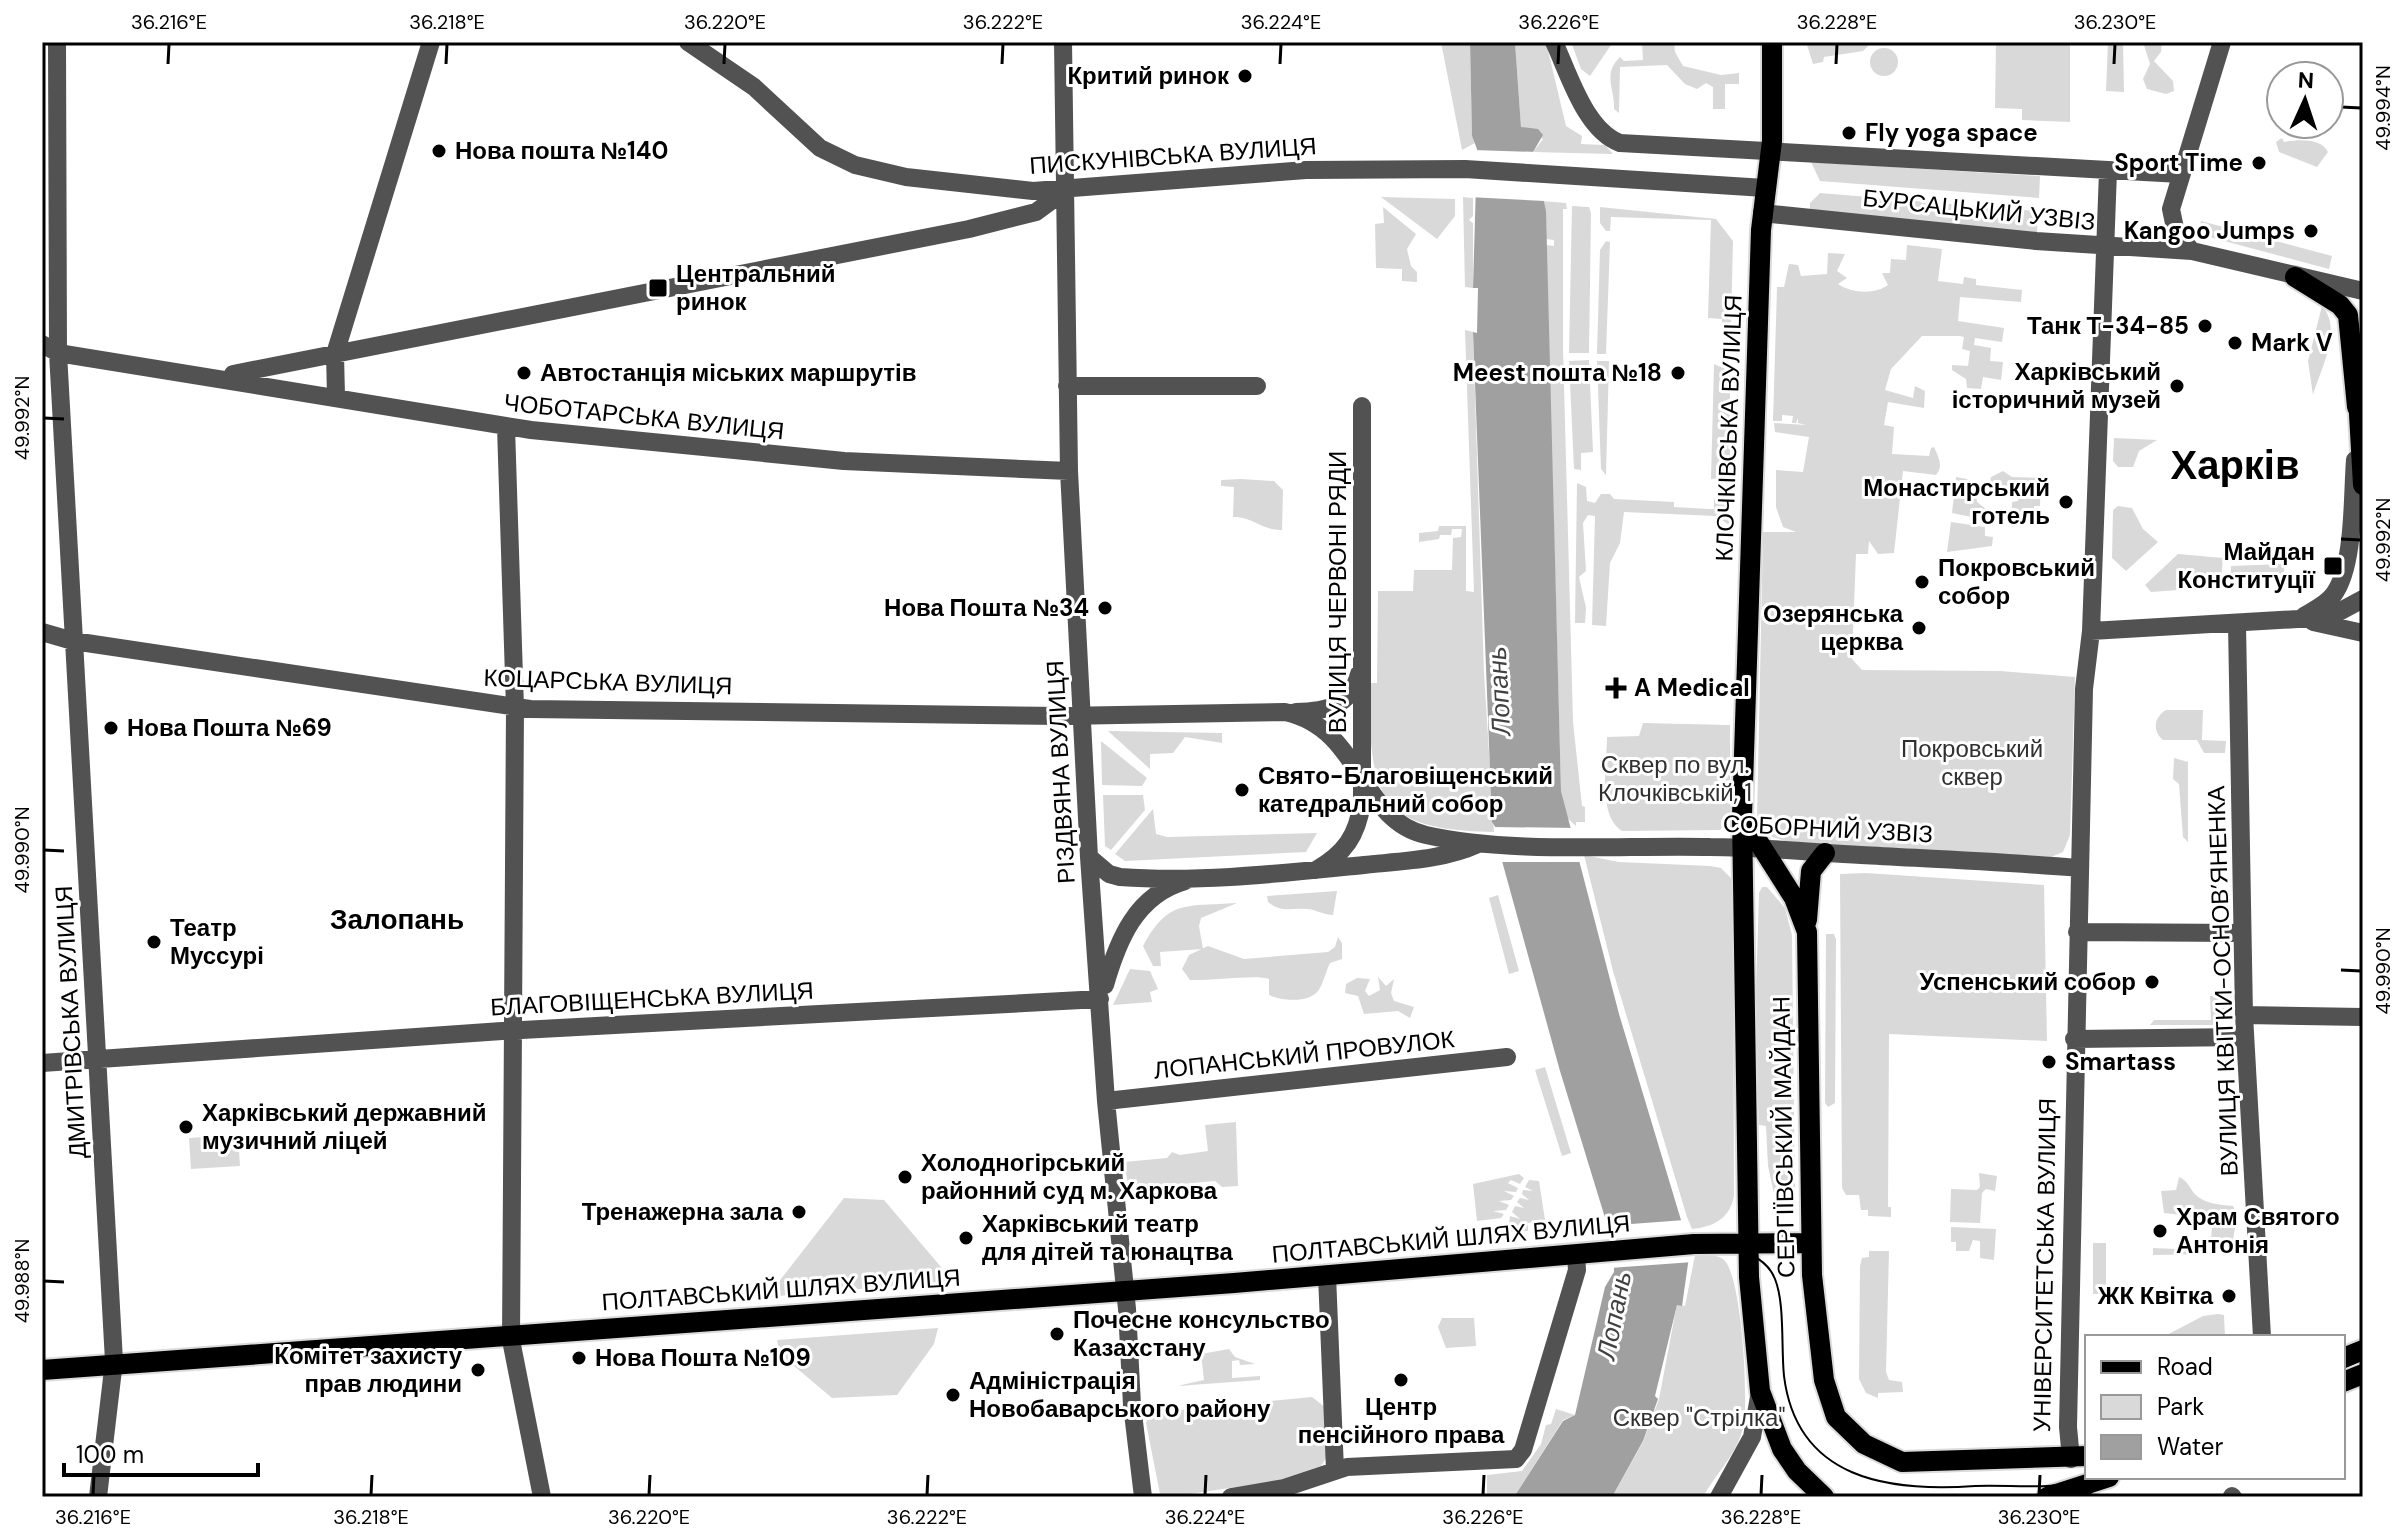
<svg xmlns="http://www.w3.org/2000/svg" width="2405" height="1539" viewBox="0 0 2405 1539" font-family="'DM Sans',sans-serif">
  <rect width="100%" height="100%" fill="#fff"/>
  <path fill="#d9d9d9" d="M1441,42H1470L1472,136L1475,143L1462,150Z
    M1515,42H1546L1566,126L1582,136L1581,144L1605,145L1613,154L1533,152L1543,139L1521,127Z
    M1571,42H1613L1590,76L1581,69Z
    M1642,42H1674L1675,52L1683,66L1721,75L1739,73V84H1725V109H1713V87L1706,83L1697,89L1685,84L1667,65L1620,67L1619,113L1614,109C1615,89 1602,74 1620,57L1624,61L1643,60Z
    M1806,42H1872L1863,51L1824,57L1823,62L1813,64Z
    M1996,42H2066L2070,45V122L2022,120V109L1995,108Z
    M2108,42H2123L2124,92L2106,91Z
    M2143,42H2162L2161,52L2154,61L2173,81L2174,91L2166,94L2147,89L2143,79L2150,64Z
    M1870 62a14 14 0 1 1 28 0a14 14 0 1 1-28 0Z
    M2282,138L2284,142C2297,139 2322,138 2328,152L2317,167L2279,152L2276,142Z
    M1811,162L2040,176L2039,198L1820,181Z
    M1820,193L2038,211L2037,234L1810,212V203Z
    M1381,197L1455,199V216L1437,239Z
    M1463,197L1473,198V216L1469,220L1473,223V288L1465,287Z
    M1541,201L1566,203L1567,209H1563V347L1573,722L1582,806L1585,807V822H1576V826L1566,817L1561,791L1546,245L1554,246V240L1546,239V211Z
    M1572,206L1589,207L1591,213L1589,353H1569Z
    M1383,207L1416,234L1407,249L1411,266L1417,272V282L1402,281V269L1376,268L1375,224L1384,223Z
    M1600,207L1716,219L1733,241L1731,324L1722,329V319L1708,318L1711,220L1611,217L1610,231H1606L1600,223Z
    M2201,221L2332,256L2329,269L2198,234Z
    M1606,241L1610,242L1606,354H1597L1600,250Z
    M1907,245L1942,249L1938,281L1963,284L1964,277L1976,279V285L2022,290L2021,302L1960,297L1958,321L2004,328L2002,342L1975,338L1974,345L1991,348L1990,361L2003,362L2001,380L1983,377L1981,389L1967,388L1966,379L1952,370V365L1968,366L1970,351L1962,349L1964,337L1960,336H1922L1891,369L1885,390L1913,398L1915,386L1925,391L1924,408L1888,402L1884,425L1894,427L1892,454L1929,456L1931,448L1934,447C1938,456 1944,466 1936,475L1903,471L1894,553L1878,554L1869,541L1868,554H1856L1852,659L1862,670L2000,671L2075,677L2070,835L2063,852L2044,860L1785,841L1767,835L1757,822L1763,532H1796L1783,527L1776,507V470L1803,472L1809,437L1775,432L1774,423L1806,425L1798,423V418L1796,423H1792L1793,416L1782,415V421H1773L1777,287H1784L1789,264L1798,265L1801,276L1827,274L1828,253L1845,254L1837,271L1847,278L1838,284C1851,293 1874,295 1888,285L1882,273H1890L1891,259L1906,260Z
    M2322,306C2343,329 2321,368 2313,395L2308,361Z
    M1465,330L1473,332L1484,673L1494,832C1371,830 1372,793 1368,683H1377L1378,591H1413L1414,570H1452L1453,538L1461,537L1462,529H1452L1451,535H1440L1439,539L1419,542V533L1438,531L1439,526H1466V591L1474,592Z
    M1589,360L1593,452L1581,453V470L1574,469L1569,361Z
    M1597,361H1609L1606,475L1601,469Z
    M1714,364L1730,371V467L1725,478L1711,479Z
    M2114,438L2157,440L2139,451L2133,467H2118L2113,461Z
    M2003,471L2012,477L2041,478L2040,506H2034L2033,526L2012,513V502L2018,501L2019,492H2012L2008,487H2002L1997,496L1988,492L1991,477Z
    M1956,477L1967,479L1976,489L1977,502L1986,509V520L1952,513Z
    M1241,479L1274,481L1283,490L1282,530C1260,530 1252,516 1233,517L1234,487L1221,486V480Z
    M1577,483L1586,487L1587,501L1595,503L1601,494H1610L1614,499L1674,502V507L1709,509H1714V499L1730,507L1729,525L1716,516L1624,512L1620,543L1610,563L1606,626L1592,625L1595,516L1588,515L1583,523L1586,571L1579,577L1586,608L1585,623H1575Z
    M2118,506L2132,508L2143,529L2158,542L2126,571L2112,558L2113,510Z
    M1951,522L1985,527V536L1993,537L1992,546L1947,552Z
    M2178,554L2223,558L2221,580L2204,579V588L2151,592L2145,585Z
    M2284,564V580L2230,583L2231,566Z
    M2166,710H2203L2202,740L2226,741L2225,753H2204L2197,740H2163C2152,731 2154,717 2166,710Z
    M1643,723L1730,725V812L1729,820L1720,830L1622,831C1597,815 1607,763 1607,737L1639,736Z
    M1108,731L1222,733V743L1185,737L1173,753L1150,754V769Z
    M1101,741L1147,778L1142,786L1102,785Z
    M2174,758L2188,762V842L2183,837L2179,784L2173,779Z
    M1103,795H1143L1145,810L1111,850L1105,846Z
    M1153,809L1156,834L1167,837L1317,833L1306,852L1125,861L1115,854Z
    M1584,855L1619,862L1710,866L1721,868L1733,880L1734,1196C1730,1218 1714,1227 1692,1229L1687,1217L1613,971Z
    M1866,873L2044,885L2047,1041L1889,1034L1888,1207H1891V1217L1868,1216V1210H1861L1859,1195H1846L1842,1188L1840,874Z
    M1767,887L1785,908L1792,935L1795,1206L1777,1208L1768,1166L1766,1126L1759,1125L1755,1027L1759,893L1762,887Z
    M1337,891L1333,915C1323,915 1315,909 1307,909C1290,908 1282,913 1268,902L1267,896Z
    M1498,895L1519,971L1509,974L1489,898Z
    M1237,903L1201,918L1199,926L1203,949L1160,952L1161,966H1153L1143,946C1169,898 1187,907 1237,903Z
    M1826,934H1834L1836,939L1835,1103L1828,1107L1825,1103Z
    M1338,937L1342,943V959L1330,963C1326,971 1324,981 1320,988C1312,1004 1282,1001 1269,995V979C1258,974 1208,981 1190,980L1182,969L1189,955L1208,946L1244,959L1328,952L1335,947Z
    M1130,969L1150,971L1158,989L1150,992L1152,1002L1113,1005Z
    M1378,977L1386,986L1394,979L1391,993L1394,1001L1414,1007L1410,1018L1398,1011L1364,1014L1358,996L1345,993L1346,984L1357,978L1370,979L1365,991L1369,996L1380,990Z
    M2210,996H2229V1011L2215,1025H2150L2154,1020H2211Z
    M1545,1067L1571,1153L1562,1156L1535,1070Z
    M1236,1122L1238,1186L1222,1187L1215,1181L1129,1189L1124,1162L1167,1158L1172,1152L1180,1155L1208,1151L1205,1125Z
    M238,1135L240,1166L191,1169L189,1138Z
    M1979,1173L1997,1176L1995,1191L1986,1189L1982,1193L1980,1223L1950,1222L1951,1189L1977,1190L1980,1187Z
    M1519,1174L1524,1178L1520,1184L1511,1180L1508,1183L1518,1188L1516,1192L1504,1191L1514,1196L1511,1200L1499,1201L1509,1205L1506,1210L1493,1211L1504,1214L1501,1218L1477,1221L1473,1184Z
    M2179,1177C2189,1181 2190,1191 2198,1197C2208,1204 2221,1205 2233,1206L2237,1214L2233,1241L2215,1254L2153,1255V1248L2198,1250L2211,1242L2212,1224L2208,1218L2164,1213L2161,1191L2176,1190Z
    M1529,1180L1539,1181L1545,1220L1528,1223V1231L1508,1232L1510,1216L1520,1219L1512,1212L1515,1206L1524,1208L1517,1202L1520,1198L1529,1200L1522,1194L1523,1190L1533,1191L1525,1187Z
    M844,1198L884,1200L953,1281L767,1297Z
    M1951,1227L1996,1229L1994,1260L1980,1258V1241L1973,1240L1969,1251H1956V1242H1951Z
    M2093,1243H2106V1294H2093Z
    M1869,1251H1889L1886,1372L1889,1380L1902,1382L1903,1392L1878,1393V1398L1866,1393L1859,1379L1860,1266L1862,1258L1869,1257Z
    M1695,1255C1704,1255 1716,1253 1724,1260C1742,1276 1749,1403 1743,1428C1737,1454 1715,1475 1703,1497H1612L1643,1442L1659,1399L1677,1304L1685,1306Z
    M2218,1314L2224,1315L2225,1337H2163L2203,1316Z
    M1442,1318H1474L1476,1346L1446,1348L1438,1327Z
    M938,1328L934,1344L897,1395L832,1398L780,1354L777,1340Z
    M1229,1349L1235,1357L1255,1364L1240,1365L1239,1360L1232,1361V1378L1260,1376V1380L1177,1386L1204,1380L1201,1354Z
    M1312,1397L1325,1407L1326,1458L1321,1466L1277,1481L1169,1497L1160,1494L1146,1423L1149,1413Z
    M1556,1409L1575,1415L1563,1420L1514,1497H1487V1475L1522,1471L1541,1444L1546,1425L1551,1424Z"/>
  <path fill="#a0a0a0" d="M1470,42H1515L1521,127L1538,129L1543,135L1533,152L1546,211L1561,791L1619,1014L1690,1250L1682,1306L1677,1305L1655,1396L1658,1399L1643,1441L1612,1497H1514L1563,1421L1575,1415L1605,1287L1614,1272V1247L1560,1071L1502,861L1496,828L1492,822L1473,332L1477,333L1478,288H1473L1477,149L1472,136Z"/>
  <path fill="#fff" d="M1473,150L1538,152L1545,201L1469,197Z
    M1494,827L1577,828L1581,862H1499Z
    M1685,1220L1694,1249L1693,1262L1610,1268V1247L1604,1226Z"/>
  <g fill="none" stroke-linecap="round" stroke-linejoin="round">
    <g stroke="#dbdbdb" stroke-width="24">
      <path id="major" d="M1772,42V141L1761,230L1742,816L1749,1277L1760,1391L1782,1449L1797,1471L1824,1497
        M2295,277L2340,305L2348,315L2357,407
        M2358,397L2363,485
        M1742,816L1794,898L1807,932L1812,1275L1824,1380L1836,1417L1864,1444L1902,1462L2087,1456
        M1807,920L1811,871L1825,853
        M2343,1358L2363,1350
        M42,1370L1234,1283L1694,1244L1810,1243
        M2343,1382L2363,1374
        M2047,1497L2109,1477"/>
    </g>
    <path stroke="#525252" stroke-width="18" d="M57,42L58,353L114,1361L98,1497
      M688,42L754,87L820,148L855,165L906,177L1033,191L1306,170L1465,169L1765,188
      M1063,42L1069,471L1089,857L1106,1101L1127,1309L1132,1405L1143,1497
      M1554,42C1569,74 1585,130 1620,143L2180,174
      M1762,213L2036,241L2192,251L2363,291
      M2192,251L2176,233L2171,209L2222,42
      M42,344L58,353L531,430L844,461L1069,471
      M233,374L969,229L1036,212L1066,190
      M1067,386H1257
      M336,396L335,354L431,42
      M506,427L515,708L511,1340L542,1497
      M2304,616C2314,610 2327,604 2334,594C2355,565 2352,495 2355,460
      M2313,622L2363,633
      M2237,624L2244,1015L2262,1337
      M2091,631L2298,619L2335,614L2363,599
      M42,632L73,641L530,709L1063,716L1285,712C1363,729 1359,820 1426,835C1510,854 1622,845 1710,847C1760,847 1811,852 1861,855C1934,859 2007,862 2079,868
      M1296,712C1327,711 1350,707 1359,674
      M1089,857L1109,874L1120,877C1201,883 1284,873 1364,865C1402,861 1443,860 1478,844
      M1316,870C1345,853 1357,836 1362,803V406
      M2077,932L2242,933
      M1105,985C1118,940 1136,895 1185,881
      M2244,1015L2363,1017
      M2074,1039L2245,1037
      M42,1063L502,1031L1100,999
      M1106,1101L1507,1057
      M1327,1275L1335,1470
      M2071,1459L2068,1427L2084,689L2091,631L2108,171
      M2232,1496L2233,1497
      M1231,1497L1284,1488L1347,1467L1516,1459L1523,1450L1577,1270L1576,1254
      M1719,1497L1752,1437L1760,1391"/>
    <use href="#major" stroke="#000" stroke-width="20"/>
    <path stroke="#000" stroke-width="2" d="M2343,1368L2363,1359
      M42,1373L1720,1247C1741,1250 1766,1256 1775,1279C1785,1304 1781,1348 1784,1376C1797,1480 1889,1492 1975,1486C2012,1484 2055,1492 2089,1477
      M2087,1497L2105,1477"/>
  </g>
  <path fill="none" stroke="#000" stroke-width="3" d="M168,64L169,44M446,64L447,44M724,64L725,44M1002,64L1003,44M1280,64L1281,44M1558,64L1559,44M1836,64L1837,44M2114,64L2115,44M2341,107L2361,108M44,418L64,419M2341,539L2361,540M44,850L64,851M2341,970L2361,971M44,1281L64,1282M93,1495L94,1475M371,1495L372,1475M649,1495L650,1475M927,1495L928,1475M1205,1495L1206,1475M1483,1495L1484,1475M1761,1495L1762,1475M2039,1495L2040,1475"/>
  <g fill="#000" stroke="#fff" stroke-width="3">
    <circle cx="1245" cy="76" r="8"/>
    <circle cx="1849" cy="133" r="8"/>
    <circle cx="439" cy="151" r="8"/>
    <circle cx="2259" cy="163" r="8"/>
    <circle cx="2311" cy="231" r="8"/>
    <rect x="648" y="278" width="20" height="20" rx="4"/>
    <circle cx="2205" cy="326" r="8"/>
    <circle cx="2235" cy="343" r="8"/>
    <circle cx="524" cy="373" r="8"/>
    <circle cx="1678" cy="373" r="8"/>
    <circle cx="2177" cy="386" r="8"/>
    <circle cx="2066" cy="502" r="8"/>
    <rect x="2323" y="556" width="20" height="20" rx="4"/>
    <circle cx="1922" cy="582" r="8"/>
    <circle cx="1105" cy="608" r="8"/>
    <circle cx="1919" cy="628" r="8"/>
    <path d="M1612 676h8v8h8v8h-8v8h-8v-8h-8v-8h8z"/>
    <circle cx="111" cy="728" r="8"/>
    <circle cx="1242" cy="790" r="8"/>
    <circle cx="154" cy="942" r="8"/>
    <circle cx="2152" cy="982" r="8"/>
    <circle cx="2049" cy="1062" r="8"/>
    <circle cx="186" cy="1127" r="8"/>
    <circle cx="905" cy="1177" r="8"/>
    <circle cx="799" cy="1212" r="8"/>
    <circle cx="2160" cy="1231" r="8"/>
    <circle cx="966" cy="1238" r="8"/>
    <circle cx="2229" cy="1296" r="8"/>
    <circle cx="1057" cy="1334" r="8"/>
    <circle cx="579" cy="1358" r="8"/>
    <circle cx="478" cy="1370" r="8"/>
    <circle cx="1401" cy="1380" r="8"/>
    <circle cx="953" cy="1395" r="8"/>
  </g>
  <g text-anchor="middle" stroke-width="6" stroke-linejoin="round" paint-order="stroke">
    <g font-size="24" font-weight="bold" fill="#000" stroke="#fff" text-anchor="start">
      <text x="1229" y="84" text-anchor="end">Критий ринок</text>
      <text x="1865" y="141">Fly yoga space</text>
      <text x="455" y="159">Нова пошта №140</text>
      <text x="2243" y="171" text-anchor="end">Sport Time</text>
      <text x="2295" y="239" text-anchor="end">Kangoo Jumps</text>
      <text x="676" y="282">Центральний<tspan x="676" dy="28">ринок</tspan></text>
      <text x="2189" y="334" text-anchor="end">Танк Т-34-85</text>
      <text x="2251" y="351">Mark V</text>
      <text x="2161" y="380" text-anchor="end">Харківський<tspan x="2161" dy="28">історичний музей</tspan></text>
      <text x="540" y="381">Автостанція міських маршрутів</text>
      <text x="1662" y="381" text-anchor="end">Meest пошта №18</text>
      <text x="2050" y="496" text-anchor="end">Монастирський<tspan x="2050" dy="28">готель</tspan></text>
      <text x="2315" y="560" text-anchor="end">Майдан<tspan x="2315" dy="28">Конституції</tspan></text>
      <text x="1938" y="576">Покровський<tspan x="1938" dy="28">собор</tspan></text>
      <text x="1089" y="616" text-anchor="end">Нова Пошта №34</text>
      <text x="1903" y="622" text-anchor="end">Озерянська<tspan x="1903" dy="28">церква</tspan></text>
      <text x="1634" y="696">A Medical</text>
      <text x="127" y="736">Нова Пошта №69</text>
      <text x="1258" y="784">Свято-Благовіщенський<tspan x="1258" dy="28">катедральний собор</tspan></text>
      <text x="170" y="936">Театр<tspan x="170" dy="28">Муссурі</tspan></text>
      <text x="2136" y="990" text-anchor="end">Успенський собор</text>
      <text x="2065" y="1070">Smartass</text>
      <text x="202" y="1121">Харківський державний<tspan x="202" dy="28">музичний ліцей</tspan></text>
      <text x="921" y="1171">Холодногірський<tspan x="921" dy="28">районний суд м. Харкова</tspan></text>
      <text x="783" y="1220" text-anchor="end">Тренажерна зала</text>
      <text x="2176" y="1225">Храм Святого<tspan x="2176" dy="28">Антонія</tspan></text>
      <text x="982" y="1232">Харківський театр<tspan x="982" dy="28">для дітей та юнацтва</tspan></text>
      <text x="2213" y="1304" text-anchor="end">ЖК Квітка</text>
      <text x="1073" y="1328">Почесне консульство<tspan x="1073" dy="28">Казахстану</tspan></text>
      <text x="462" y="1364" text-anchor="end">Комітет захисту<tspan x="462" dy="28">прав людини</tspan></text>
      <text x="595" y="1366">Нова Пошта №109</text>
      <text x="969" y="1389">Адміністрація<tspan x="969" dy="28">Новобаварського району</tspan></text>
      <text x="1401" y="1415" text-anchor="middle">Центр<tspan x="1401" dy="28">пенсійного права</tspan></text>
    </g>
    <g font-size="24" fill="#000" stroke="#fff">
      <text transform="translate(1173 156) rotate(-4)" y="8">ПИСКУНІВСЬКА ВУЛИЦЯ</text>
      <text transform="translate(1979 210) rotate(6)" y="8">БУРСАЦЬКИЙ УЗВІЗ</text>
      <text transform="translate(644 417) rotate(6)" y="8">ЧОБОТАРСЬКА ВУЛИЦЯ</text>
      <text transform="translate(1729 428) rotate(-88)" y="8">КЛОЧКІВСЬКА ВУЛИЦЯ</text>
      <text transform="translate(1338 592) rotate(-90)" y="8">ВУЛИЦЯ ЧЕРВОНІ РЯДИ</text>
      <text transform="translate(608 682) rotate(2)" y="8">КОЦАРСЬКА ВУЛИЦЯ</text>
      <text transform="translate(1061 772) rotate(-93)" y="8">РІЗДВЯНА ВУЛИЦЯ</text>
      <text transform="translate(1828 829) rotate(3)" y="8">СОБОРНИЙ УЗВІЗ</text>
      <text transform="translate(2223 981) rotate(-92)" y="8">ВУЛИЦЯ КВІТКИ-ОСНОВ’ЯНЕНКА</text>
      <text transform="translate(652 999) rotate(-3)" y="8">БЛАГОВІЩЕНСЬКА ВУЛИЦЯ</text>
      <text transform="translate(71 1022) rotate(-93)" y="8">ДМИТРІВСЬКА ВУЛИЦЯ</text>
      <text transform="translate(1304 1055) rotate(-6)" y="8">ЛОПАНСЬКИЙ ПРОВУЛОК</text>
      <text transform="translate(1784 1137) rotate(-91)" y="8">СЕРГІЇВСЬКИЙ МАЙДАН</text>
      <text transform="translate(1451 1239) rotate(-5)" y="8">ПОЛТАВСЬКИЙ ШЛЯХ ВУЛИЦЯ</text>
      <text transform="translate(2045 1265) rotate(-89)" y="8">УНІВЕРСИТЕТСЬКА ВУЛИЦЯ</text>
      <text transform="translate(781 1290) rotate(-4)" y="8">ПОЛТАВСЬКИЙ ШЛЯХ ВУЛИЦЯ</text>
    </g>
    <g font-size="24" fill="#303030" stroke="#fff">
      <text x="1972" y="757">Покровський<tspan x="1972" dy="28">сквер</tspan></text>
      <text x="1675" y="773">Сквер по вул.<tspan x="1675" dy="28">Клочківській, 1</tspan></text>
      <text x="1699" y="1426">Сквер "Стрілка"</text>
    </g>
    <g font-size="26" font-style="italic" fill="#414141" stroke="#fff">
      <text transform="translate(1499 691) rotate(-93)" y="9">Лопань</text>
      <text transform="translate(1614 1315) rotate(-79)" y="9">Лопань</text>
    </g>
    <g font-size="28" font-weight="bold" fill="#000" stroke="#fff">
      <text x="397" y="929">Залопань</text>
    </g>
    <g font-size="40" font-weight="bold" fill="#000" stroke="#fff">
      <text x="2235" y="479">Харків</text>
    </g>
  </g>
  <rect width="2405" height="1539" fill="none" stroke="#ffffff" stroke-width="88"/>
  <rect x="2085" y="1335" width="260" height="144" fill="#ffffff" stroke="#999999" stroke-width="2"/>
  <rect x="2101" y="1361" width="40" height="12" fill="#000000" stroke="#999999" stroke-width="2"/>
  <text x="2157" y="1375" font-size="24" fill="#000000">Road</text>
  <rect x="2101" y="1395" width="40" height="24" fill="#d9d9d9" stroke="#999999" stroke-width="2"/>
  <text x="2157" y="1415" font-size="24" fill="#000000">Park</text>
  <rect x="2101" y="1435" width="40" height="24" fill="#a0a0a0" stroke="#999999" stroke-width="2"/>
  <text x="2157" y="1455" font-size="24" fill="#000000">Water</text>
  <g transform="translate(2305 100) rotate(3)"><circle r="38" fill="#ffffff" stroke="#999999" stroke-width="2"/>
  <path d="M0-6L14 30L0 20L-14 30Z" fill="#000000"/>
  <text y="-12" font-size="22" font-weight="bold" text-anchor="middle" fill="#000000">N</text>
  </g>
  <path d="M64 1463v12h194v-12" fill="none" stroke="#000000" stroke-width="4"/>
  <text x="76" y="1463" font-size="24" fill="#000000" stroke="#ffffff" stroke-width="6" paint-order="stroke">100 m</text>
  <rect x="44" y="44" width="2317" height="1451" fill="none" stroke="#000" stroke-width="3"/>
  <g font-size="20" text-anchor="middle" fill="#000">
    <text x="169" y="29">36.216°E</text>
    <text x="447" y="29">36.218°E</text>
    <text x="725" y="29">36.220°E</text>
    <text x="1003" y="29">36.222°E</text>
    <text x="1281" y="29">36.224°E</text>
    <text x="1559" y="29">36.226°E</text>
    <text x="1837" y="29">36.228°E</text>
    <text x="2115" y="29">36.230°E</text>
    <text transform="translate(2383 108) rotate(-90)" y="7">49.994°N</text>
    <text transform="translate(22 418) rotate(-90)" y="7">49.992°N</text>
    <text transform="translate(2383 540) rotate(-90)" y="7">49.992°N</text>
    <text transform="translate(22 850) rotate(-90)" y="7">49.990°N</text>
    <text transform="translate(2383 971) rotate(-90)" y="7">49.990°N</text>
    <text transform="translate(22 1281) rotate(-90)" y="7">49.988°N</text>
    <text x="93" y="1524">36.216°E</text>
    <text x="371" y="1524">36.218°E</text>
    <text x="649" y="1524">36.220°E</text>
    <text x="927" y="1524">36.222°E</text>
    <text x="1205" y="1524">36.224°E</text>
    <text x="1483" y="1524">36.226°E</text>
    <text x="1761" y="1524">36.228°E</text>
    <text x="2039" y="1524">36.230°E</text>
  </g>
</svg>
